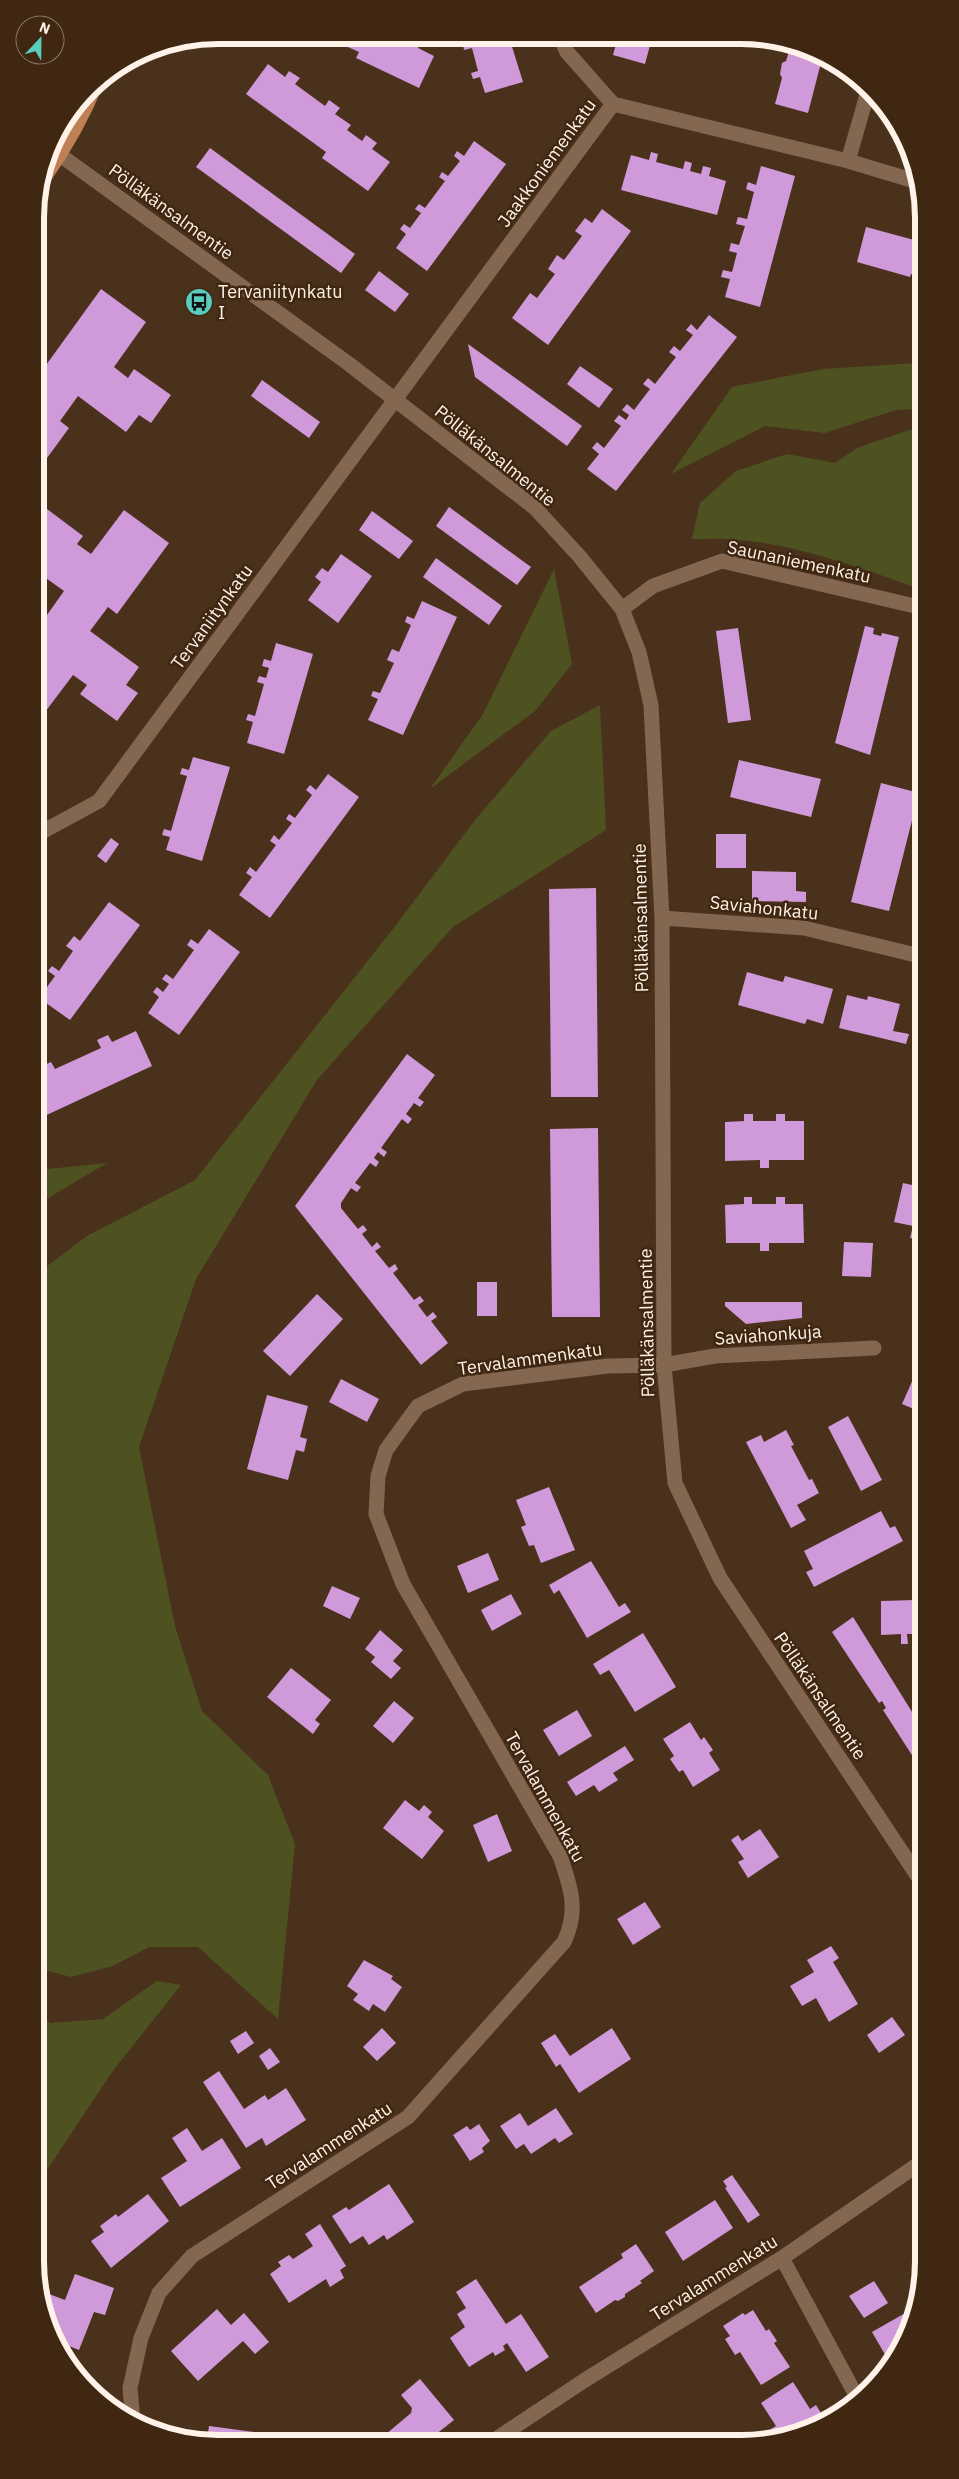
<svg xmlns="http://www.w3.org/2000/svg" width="959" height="2479" viewBox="0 0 959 2479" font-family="'IBM Plex Sans',sans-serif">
  <rect width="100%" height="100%" fill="#4a311c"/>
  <path fill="#4e5221" d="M918,363V409L896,410L825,433L765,426L671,474L732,387L823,369Z
    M909,430H919V589C865,569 795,544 738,540C722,538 707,539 692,539L700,503L736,471L787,454L835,463L857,448Z
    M554,569L572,664L535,711L430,789L483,714Z
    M600,705L606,830L453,927L317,1080L196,1279L139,1447L175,1626L202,1711L268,1775L295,1844L278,2019L198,1947H149L113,1966L71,1977L40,1969L38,1273L87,1236L195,1180L396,925L475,820L551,731Z
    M107,1163L38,1204V1170Z
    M157,1981L181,1985L112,2072L41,2179L40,2017L51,2023L103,2019Z"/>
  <path fill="#d099d9" d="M323,36H394L412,45L415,38L421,41L418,48L434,56L419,88L356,58L359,52Z
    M468,37H509L523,82L485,93L480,77L473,79L471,73L478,71L472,48L464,50L463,44L470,42Z
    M618,37L652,38L645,64L613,55Z
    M791,45L823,55L808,113L775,104L782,78L780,74L782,63L786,61Z
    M268,64L285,77L289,71L300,78L295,84L325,106L329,100L340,108L335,114L351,125L347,130L362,141L366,135L377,143L372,149L390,162L368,191L322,158L326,152L246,94Z
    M474,141L506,164L427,271L396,248L406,234L400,229L404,224L410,228L421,213L415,209L419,204L425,208L445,181L439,177L442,172L448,176L460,161L454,156L457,151L464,156Z
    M210,148L355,254L341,273L196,167Z
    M651,152L658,154L656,162L683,169L685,161L692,163L690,171L701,174L703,166L711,168L709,176L726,181L717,215L621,190L631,155L649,160Z
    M761,166L795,176L760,307L725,297L730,279L721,277L723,270L732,272L737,253L729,251L731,243L739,245L745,226L736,224L738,217L747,219L754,192L746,189L748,182L756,185Z
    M602,209L631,231L548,345L512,318L530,293L537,298L555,274L548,269L557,255L564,260L582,236L575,231L585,218L592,223Z
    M866,227L918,241L914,264L918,265V276L911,274L910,277L857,262Z
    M379,271L409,294L395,312L365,290Z
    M101,289L146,322L114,367L128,378L134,369L171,395L151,423L139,415L126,432L78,396L60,421L69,428L36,473V379Z
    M709,315L737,337L616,491L587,469L599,454L592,448L597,442L604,448L621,426L614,421L619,415L626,420L629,415L622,410L627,404L634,410L650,389L643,384L648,378L655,384L676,357L669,352L674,346L680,351L693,335L686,330L691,324L697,330Z
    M468,344L582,426L567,446L475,377Z
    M580,366L613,389L599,408L567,384Z
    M262,380L320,422L309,438L251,396Z
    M449,507L531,567L517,585L436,526Z
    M47,509L83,536L77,544L91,554L124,510L169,543L117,614L108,607L90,631L139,667L126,685L138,693L117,721L80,694L87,685L73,675L39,720L37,718V629L64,591L36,571V523Z
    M372,511L413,541L399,559L359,530Z
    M341,554L372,576L338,623L308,600L321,582L315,577L322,568L328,572Z
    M436,558L502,606L489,625L423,577Z
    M422,601L457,617L403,735L368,720L378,699L371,696L373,691L380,693L394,663L387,660L392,649L399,652L411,625L405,622L407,616L414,619Z
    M865,626L874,628L873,634L881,636L882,633L899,637L870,755L835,743Z
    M738,628L751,720L728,723L716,631Z
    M276,643L313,654L284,754L247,743L253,722L246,720L248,714L255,716L264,684L257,682L259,676L266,678L269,668L262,666L264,659L271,661Z
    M193,757L230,767L202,861L166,850L170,837L162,835L164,829L171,831L187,776L180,774L182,768L189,770Z
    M739,760L821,779L811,817L730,797Z
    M328,774L359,797L270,918L239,895L252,877L246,873L250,867L256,872L276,845L270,841L274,835L279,840L292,823L286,819L289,814L295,818L312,795L306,790L310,785L316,790Z
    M881,783L919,793L889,911L851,902Z
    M716,834H746V868H716Z
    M111,838L119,844L106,863L97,856Z
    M752,871L796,872V891L806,892V902L752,901Z
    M596,888L598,1097H551L549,889Z
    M109,902L140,925L70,1020L39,998L55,976L48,971L52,966L59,971L73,951L66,946L74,936L80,941Z
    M37,903L46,910L37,922Z
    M209,929L240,952L179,1035L148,1013L159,997L153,992L157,987L163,992L169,984L162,979L166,974L173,979L194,950L187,945L191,939L198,944Z
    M747,972L783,982L785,976L833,989L823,1024L807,1019L805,1024L738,1005Z
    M847,995L867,1000L868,996L900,1004L893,1031L909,1034L906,1044L839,1028Z
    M136,1031L152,1066L38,1119V1077L44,1074L40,1067L51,1062L55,1069L101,1048L97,1040L108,1035L112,1042Z
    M407,1054L435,1075L418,1098L424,1102L420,1107L414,1103L406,1114L412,1119L408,1124L402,1119L381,1148L387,1152L384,1157L378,1152L374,1158L379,1162L376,1167L370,1163L355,1183L361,1187L357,1192L351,1188L341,1203V1208L358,1229L363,1225L367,1230L362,1234L372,1247L377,1242L381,1247L375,1251L389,1268L395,1264L398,1269L393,1273L414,1300L420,1296L424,1301L418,1305L427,1317L433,1312L437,1317L431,1321L448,1343L421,1365L295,1206Z
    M744,1114H753V1121H776V1114H785V1121H804V1160H769V1168H760V1160L725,1161V1122L744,1121Z
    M598,1128L600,1317H552L550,1129Z
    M903,1183L921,1187V1240L910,1238L913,1226L894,1222Z
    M744,1197H752V1204H776V1197H785V1204H803L804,1243H769V1251H760V1243H726L725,1205L744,1204Z
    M844,1242L873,1243L871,1277L842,1276Z
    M477,1282H497V1316H477Z
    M317,1294L343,1319L290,1376L263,1351Z
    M725,1302H802V1318L746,1324L725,1306Z
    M914,1377L921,1380V1412L902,1404Z
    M341,1379L379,1399L367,1422L329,1402Z
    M267,1395L308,1406L300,1437L307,1439L304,1452L296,1450L288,1480L247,1469Z
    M848,1416L882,1480L861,1491L828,1427Z
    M786,1430L794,1445L791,1446L809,1480L812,1479L819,1493L797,1505L806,1520L791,1528L746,1442L761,1435L764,1442Z
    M549,1487L575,1550L541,1563L534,1545L529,1546L521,1527L526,1525L516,1500Z
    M881,1511L890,1528L895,1526L903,1541L814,1587L806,1572L813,1569L804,1551Z
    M488,1553L499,1580L468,1593L457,1566Z
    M591,1561L619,1607L625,1603L631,1612L587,1638L559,1590L554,1594L549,1585Z
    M922,1581V1615H917L918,1634H907L908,1644H901V1634L881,1635V1601L915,1600V1582Z
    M332,1586L360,1598L350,1619L323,1606Z
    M511,1594L522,1614L492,1631L481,1610Z
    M853,1617L922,1728V1759L917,1763L883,1710L886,1708L882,1701L879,1703L832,1632Z
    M380,1630L403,1650L393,1661L401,1668L391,1679L371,1662L375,1657L365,1649Z
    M643,1633L676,1687L635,1712L609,1670L600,1675L593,1664Z
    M291,1668L331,1700L315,1720L320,1724L313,1734L267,1697Z
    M394,1701L414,1718L393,1743L373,1726Z
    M577,1710L592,1736L559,1756L543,1730Z
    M690,1722L701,1740L704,1737L713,1750L709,1753L720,1770L693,1787L683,1770L679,1772L670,1759L674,1756L663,1739Z
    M625,1746L634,1760L613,1773L618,1780L599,1792L594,1785L576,1796L567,1782Z
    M405,1800L419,1811L424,1805L432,1812L428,1817L444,1831L422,1859L383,1828Z
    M497,1814L512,1851L488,1862L473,1825Z
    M760,1829L779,1857L748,1878L738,1862L744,1859L731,1840L738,1835L742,1841Z
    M645,1902L661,1927L633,1945L617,1919Z
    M831,1946L839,1958L833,1962L858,2004L829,2022L816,1998L802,2006L790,1986L814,1972L807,1960Z
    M364,1960L393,1976L391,1979L402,1987L385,2012L373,2004L369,2011L353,2000L358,1994L347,1986Z
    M892,2017L905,2035L879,2053L867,2035Z
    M382,2028L396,2043L377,2061L363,2047Z
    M612,2028L631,2059L579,2093L560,2064L556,2067L541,2043L555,2034L570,2056Z
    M246,2031L254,2043L238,2054L230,2041Z
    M270,2048L280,2062L268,2070L259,2056Z
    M219,2071L244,2109L265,2095L268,2100L286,2088L306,2120L266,2146L262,2138L246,2148L203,2082Z
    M556,2108L573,2134L559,2143L555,2138L531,2154L524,2144L516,2149L500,2126L520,2113L528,2126Z
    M479,2124L490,2141L482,2148L484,2152L470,2161L453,2135L467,2126L470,2130Z
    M187,2128L202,2151L222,2138L241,2168L180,2207L161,2178L187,2161L172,2138Z
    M732,2175L760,2215L748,2223L725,2188L727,2187L723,2181Z
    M389,2184L414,2222L387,2240L384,2235L369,2245L363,2236L350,2244L332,2216L346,2207L349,2210Z
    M148,2194L169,2221L111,2268L91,2241L104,2232L100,2226L116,2214L118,2217Z
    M715,2200L733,2228L683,2261L665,2232Z
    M320,2224L346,2266L340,2270L344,2278L330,2287L326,2279L289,2303L270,2274L281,2266L278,2262L289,2255L293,2259L313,2246L305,2234Z
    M636,2244L654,2271L640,2281L642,2283L625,2294V2297L618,2301L615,2300L596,2313L579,2287L623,2258L621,2254Z
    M75,2274L114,2288L105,2315L94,2312L79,2350L69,2346L59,2350L41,2308V2291L65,2300Z
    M476,2279L506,2324L521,2314L549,2357L526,2372L507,2343L503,2346L505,2350L495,2356L493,2352L469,2367L450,2338L465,2327L457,2314L466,2308L456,2292Z
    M874,2281L888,2303L864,2318L849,2296Z
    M217,2309L231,2325L244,2313L269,2342L255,2354L243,2341L198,2381L171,2351Z
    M753,2310L766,2331L769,2329L777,2341L774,2343L790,2367L761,2385L740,2352L735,2355L725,2339L730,2336L723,2326L743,2313L745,2315Z
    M907,2312L912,2322L910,2331L898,2352L887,2358L872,2332Z
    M420,2379L454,2420L430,2439L379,2440L411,2413L412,2408L401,2395Z
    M793,2382L810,2409L816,2405L826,2421L788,2438H776L771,2429L776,2426L761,2403Z
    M209,2426L270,2434L269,2440H207Z"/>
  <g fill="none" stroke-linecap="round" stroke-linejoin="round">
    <path stroke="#836751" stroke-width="15" d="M560,37L567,52L613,104
      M60,155L349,364L535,508L580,557L622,609L639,652L651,705L662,918L664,1365L675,1483L720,1578L923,1884
      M848,161L869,88
      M622,609L653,586L722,561L919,607
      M40,833L99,801L613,104L848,161L918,182
      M662,918L804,928L920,956
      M782,2258L858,2399
      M133,2422L130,2388L141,2338L159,2293L192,2256L408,2117L564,1942C579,1910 571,1888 560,1856L403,1584L376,1514L378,1476L386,1450L418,1406L463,1384L608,1366L664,1365L715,1356L874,1348
      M496,2439L585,2380L782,2258L923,2161"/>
    <path stroke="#c08055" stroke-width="15" d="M43,179C65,148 83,116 97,81"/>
  </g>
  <defs>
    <g id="bus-disc" transform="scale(1.4375)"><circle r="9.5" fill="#5acebd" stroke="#3f2712"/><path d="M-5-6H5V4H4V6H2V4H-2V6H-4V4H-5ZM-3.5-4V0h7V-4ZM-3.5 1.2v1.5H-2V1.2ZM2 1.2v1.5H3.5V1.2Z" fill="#111"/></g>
  </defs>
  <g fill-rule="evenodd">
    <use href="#bus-disc" x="199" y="302"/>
  </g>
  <g text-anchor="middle" stroke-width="5" stroke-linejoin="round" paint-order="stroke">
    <g font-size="18" fill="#fff2e8" stroke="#3f2712">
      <text transform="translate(547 163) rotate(-54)" y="6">Jaakkoniemenkatu</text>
      <text transform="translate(171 212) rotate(36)" y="6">Pölläkänsalmentie</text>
      <text transform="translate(495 456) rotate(39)" y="6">Pölläkänsalmentie</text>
      <text transform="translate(799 562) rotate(12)" y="6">Saunaniemenkatu</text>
      <text transform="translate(212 617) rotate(-54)" y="6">Tervaniitynkatu</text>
      <text transform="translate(764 908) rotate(6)" y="6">Saviahonkatu</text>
      <text transform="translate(641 918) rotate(-91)" y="6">Pölläkänsalmentie</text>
      <text transform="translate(647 1323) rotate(-91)" y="6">Pölläkänsalmentie</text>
      <text transform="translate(768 1335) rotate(-4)" y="6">Saviahonkuja</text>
      <text transform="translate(530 1359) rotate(-8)" y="6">Tervalammenkatu</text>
      <text transform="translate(820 1696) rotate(56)" y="6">Pölläkänsalmentie</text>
      <text transform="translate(545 1797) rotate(61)" y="6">Tervalammenkatu</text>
      <text transform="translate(329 2146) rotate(-33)" y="6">Tervalammenkatu</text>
      <text transform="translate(714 2278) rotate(-32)" y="6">Tervalammenkatu</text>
    </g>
    <g font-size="18" fill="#fff2e8" stroke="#3f2712" text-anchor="start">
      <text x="218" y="298">Tervaniitynkatu<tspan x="218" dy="21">I</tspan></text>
    </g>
  </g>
  <path d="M0 0H959V2479H0ZM218 44H741A174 174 0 0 1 915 218V2261A174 174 0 0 1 741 2435H218A174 174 0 0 1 44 2261V218A174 174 0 0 1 218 44Z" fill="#3f2712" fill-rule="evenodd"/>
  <path fill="none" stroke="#fff2e8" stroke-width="6" d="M218 44H741A174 174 0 0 1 915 218V2261A174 174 0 0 1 741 2435H218A174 174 0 0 1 44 2261V218A174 174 0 0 1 218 44Z"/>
  <g transform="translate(40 40) rotate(22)"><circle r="24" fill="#3f2712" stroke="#8c7868"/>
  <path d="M0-4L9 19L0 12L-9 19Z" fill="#5acebd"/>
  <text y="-8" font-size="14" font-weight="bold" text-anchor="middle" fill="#fff2e8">N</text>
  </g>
</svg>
